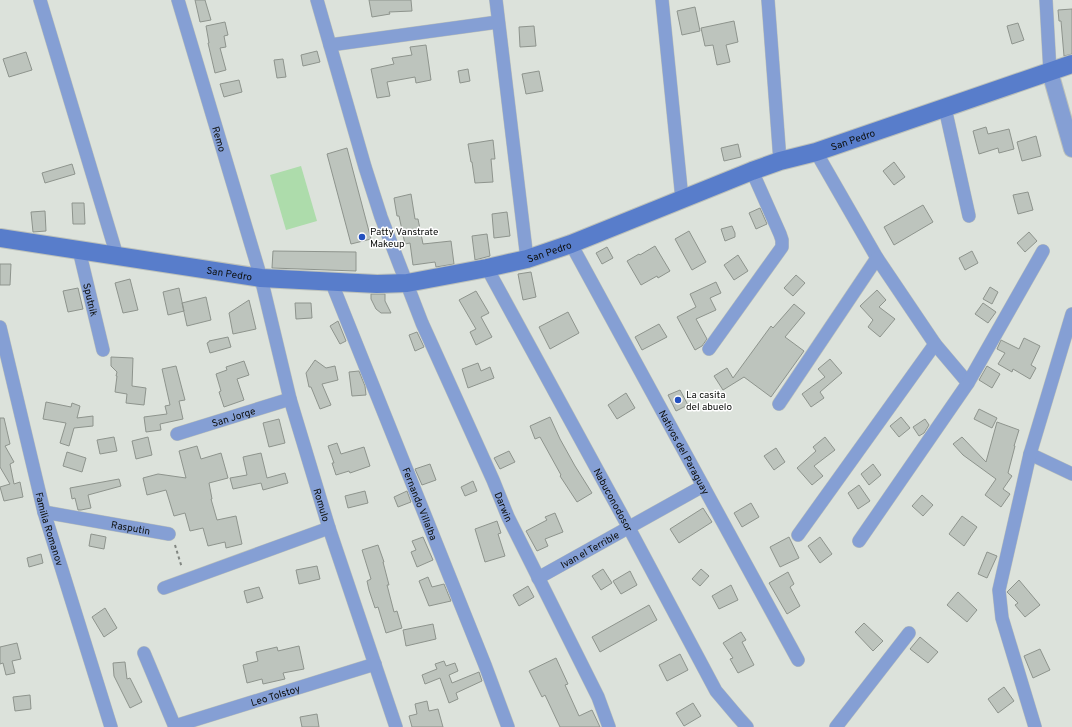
<svg xmlns="http://www.w3.org/2000/svg" width="1072" height="727" viewBox="0 0 1072 727" font-family="Overpass,sans-serif">
  <rect width="100%" height="100%" fill="#dce2db"/>
  <path fill="#addcab" d="M301,166L317,221L286,230L270,175Z"/>
  <path fill="#bdc4bd" stroke="#8e948d" d="M195,0H205L211,20L200,22Z
    M369,0H411L412,11L389,12L390,14L372,17Z
    M695,7L700,31L682,35L677,11Z
    M1072,9V54L1064,56L1061,21H1059L1058,10Z
    M734,21L738,42L726,45L730,62L717,65L713,45L705,46L701,28Z
    M225,22L228,35L224,36L226,47L220,48L226,70L215,73L208,43H209L206,26Z
    M1018,23L1024,40L1012,44L1007,26Z
    M534,26L536,46L520,47L519,27Z
    M426,45L431,80L416,83L415,77L387,82L390,96L377,98L371,69L394,64L392,58L412,55L410,47Z
    M317,51L320,62L303,66L301,55Z
    M26,52L32,70L9,77L3,59Z
    M283,59L286,77L277,78L274,60Z
    M468,69L470,81L460,83L458,71Z
    M539,71L543,91L526,94L522,74Z
    M239,80L242,92L224,97L220,84Z
    M986,127L988,134L1009,129L1014,149L999,153L998,148L979,154L973,131Z
    M1036,136L1041,156L1022,161L1017,142Z
    M493,140L495,159H491L493,182L475,183L472,162H471L468,144Z
    M738,144L741,157L724,161L721,148Z
    M347,148L371,239L351,244L327,154Z
    M894,162L905,177L894,185L883,171Z
    M72,164L75,174L45,183L42,173Z
    M1028,192L1033,210L1018,214L1013,195Z
    M411,194L415,219H418L423,244L451,241L454,264L436,267L435,262L413,265L410,243L405,244L399,216H397L394,198Z
    M72,203H84L85,224H73Z
    M923,205L933,222L894,245L884,227Z
    M760,208L767,224L756,229L749,213Z
    M45,211L46,231L33,232L31,212Z
    M507,212L510,236L494,238L492,214Z
    M732,226L735,233V237L725,241L721,229Z
    M689,231L706,262L692,270L675,239Z
    M1029,232L1037,241L1025,252L1017,243Z
    M487,234L490,256L475,260L472,236Z
    M655,246L670,271L658,278L657,276L641,285L627,261L639,254L640,255Z
    M607,247L613,258L602,264L596,253Z
    M273,251L356,252V271L272,268Z
    M972,251L978,263L965,270L959,258Z
    M738,255L748,271L734,280L724,265Z
    M0,264H11L10,285H0Z
    M531,272L536,297L523,300L518,274Z
    M796,275L805,283L793,296L784,288Z
    M130,279L138,310L123,313L115,283Z
    M716,282L721,293L710,298L716,310L696,319L707,339L702,346L695,350L677,317L696,307L690,294Z
    M990,287L998,292L992,304L983,299Z
    M78,288L83,309L68,312L63,291Z
    M179,288L184,311L168,315L163,292Z
    M877,290L886,300L879,307L895,319L880,337L868,327L873,320L860,306Z
    M476,291L489,313L481,317L492,337L476,345L470,332L476,329L459,300Z
    M371,294H385V301L391,313H381L376,309L371,299Z
    M206,297L211,320L187,326L182,303Z
    M249,300L256,329L233,334L229,313Z
    M295,303H311L312,318L296,319Z
    M983,303L996,312L988,323L975,314Z
    M794,304L805,313L785,337L804,351L771,397L744,377L723,390L714,376L727,368L733,378L771,326L773,328Z
    M568,312L579,333L550,349L539,327Z
    M338,321L346,341L340,344L330,326Z
    M659,324L667,337L642,350L635,337Z
    M417,332L424,347L415,351L409,335Z
    M228,337L231,347L210,353L207,343L209,342V341Z
    M1024,338L1040,346L1031,365L1036,368L1030,379L1013,369L1012,372L998,364L1005,353L997,349L1001,340L1019,349Z
    M111,357L133,358L132,386L146,388L144,405L126,403L127,394L115,392L117,376H116L117,372L111,366Z
    M830,359L842,373L820,392L824,398L811,407L802,394L825,377L818,369Z
    M315,360L326,368L335,366L338,380L322,384L331,405L320,409L311,387H309L306,373Z
    M244,361L249,375L237,379L244,400L224,407L219,392L221,391L216,374L227,370L226,367Z
    M478,363L481,371L490,367L494,378L468,388L462,369Z
    M176,366L185,400L179,401L183,419L160,424L161,430L146,432L144,417L167,414L165,406L170,405L162,369Z
    M987,366L1000,374L992,388L979,380Z
    M359,371L365,386L366,395L352,396L349,372Z
    M680,390L688,405L676,411L668,395Z
    M626,393L635,408L617,419L608,405Z
    M46,402L71,407L72,403L80,406L77,418L93,416V426L74,428L69,446L60,443L66,423L43,419Z
    M979,409L997,418L992,428L974,419Z
    M550,417L560,439L575,466L592,493L577,502L560,476L561,475L540,437L535,439L530,426Z
    M901,417L910,428L899,437L890,426Z
    M0,418H4L10,444L5,446L14,462L10,464L14,484L20,482L23,497L4,501L0,487L10,484L0,467Z
    M279,419L285,443L269,447L263,423Z
    M925,419L929,425L924,433L919,436L913,427Z
    M997,422L1019,430L1014,446H1015L1008,473L1012,476L1003,489L1010,494L1001,507L985,495L996,479L963,455L953,444L962,437L986,462Z
    M114,437L117,451L100,454L97,440Z
    M148,437L152,455L136,459L132,441Z
    M825,437L835,450L814,466L823,476L812,485L797,468L816,451L813,447Z
    M337,443L341,454L364,447L370,466L350,473L349,471L336,475L332,463H334L328,446Z
    M197,446L201,459L221,453L228,478L209,483L212,499H211L217,520L236,516L242,544L226,548L225,542L208,546L203,528L190,531L185,513L174,516L166,490L147,495L143,478L158,474L186,478L179,451Z
    M776,448L785,462L774,470L764,456Z
    M509,451L515,462L500,469L494,458Z
    M67,452L86,458L82,472L63,466Z
    M261,453L267,478L285,473L288,483L263,490L261,483L233,489L230,478L247,475L243,457Z
    M430,464L436,480L422,485L415,469Z
    M873,464L881,475L869,485L861,474Z
    M119,479L121,486L88,495L91,508L81,510H78L75,498L72,499L70,488Z
    M473,481L477,491L465,496L461,487Z
    M859,485L870,501L858,509L848,493Z
    M365,491L368,503L348,508L345,496Z
    M407,491L411,502L398,507L394,497Z
    M922,495L933,505L923,516L912,506Z
    M751,503L759,517L742,527L734,513Z
    M703,508L712,522L679,543L670,529Z
    M555,513L563,532L545,539L548,546L537,551L526,531L547,520L545,517Z
    M962,516L977,527L964,546L949,534Z
    M497,521L501,533L498,534L505,556L485,562L475,529Z
    M91,534L106,537L104,549L89,546Z
    M423,537L433,560L417,567L411,552L416,550L412,541Z
    M789,537L799,558L780,567L770,547Z
    M820,537L832,554L820,563L808,546Z
    M378,545L384,562H383L389,585H387L394,612L397,611L402,628L386,633L378,607L375,608L369,590L367,581L371,579L362,550Z
    M987,552L997,556L987,578L978,574Z
    M41,554L43,563L29,567L27,558Z
    M317,566L320,579L299,584L296,570Z
    M603,569L612,583L601,590L592,576Z
    M701,569L709,576L700,586L692,579Z
    M630,571L637,585L621,594L613,581Z
    M788,572L794,584L790,587L800,606L787,614L769,583Z
    M428,577L432,587L444,584L451,601L429,606L419,581Z
    M1019,580L1040,605L1025,617L1015,605L1018,603L1007,592Z
    M731,585L738,600L719,609L712,596Z
    M528,586L534,597L519,606L513,595Z
    M259,587L263,598L247,603L244,591Z
    M958,592L977,610L967,622L947,605Z
    M649,605L657,620L600,652L592,637Z
    M105,608L117,628L104,637L92,617Z
    M864,623L883,641L873,651L855,632Z
    M433,624L436,639L406,646L403,630Z
    M741,632L746,640L742,642L754,665L738,673L730,659L733,658L723,643Z
    M920,637L938,652L928,663L910,649Z
    M17,643L21,659L12,661L15,673L6,675L3,663L0,664V647Z
    M299,646L304,669L283,673L285,679L263,684L262,679L247,683L243,665L258,661L256,652L277,647L278,651Z
    M1040,649L1050,670L1033,678L1024,656Z
    M680,654L688,670L667,681L659,665Z
    M556,658L568,684L565,685L579,716L592,710L600,727H560L545,695L542,697L529,671Z
    M444,661L446,666L455,663L458,671L449,675L452,683L479,672L482,681L456,693L458,699L449,703L440,678L425,684L422,675L437,669L435,664Z
    M125,662L127,679L130,678L142,702L130,708L114,676L113,663Z
    M1004,687L1014,701L998,713L988,699Z
    M30,695L31,709L15,711L13,697Z
    M427,701L429,711L438,709L443,727H412L409,716L417,714L415,704Z
    M693,703L701,716L684,726L676,713Z
    M317,714L319,727H302L300,717Z"/>
  <g fill="none" stroke-linecap="round" stroke-linejoin="round">
    <g stroke="#bbc0ba" stroke-width="14">
      <g id="minor">
        <path d="M40,0L117,256"/>
        <path id="s1" d="M178,0L261,278L290,399L329,528L396,727"/>
        <path id="s2" d="M317,0L365,167L381,217L422,323L493,480L508,517L598,697L609,727"/>
        <path d="M496,0L527,259"/>
        <path d="M662,0L682,199"/>
        <path d="M768,0L780,161"/>
        <path d="M1046,0L1050,72"/>
        <path d="M330,45L498,22"/>
        <path d="M945,108L969,216"/>
        <path d="M816,152L877,258L935,344L968,383"/>
        <path id="s3" d="M571,244L798,660"/>
        <path id="s4" d="M79,250L103,350"/>
        <path id="s5" d="M487,268L629,528L716,691L738,717L747,727"/>
        <path id="s6" d="M331,281L485,665L508,727"/>
        <path id="s7" d="M0,327L44,512L111,727"/>
        <path d="M709,349L782,247V240L780,234L752,171"/>
        <path d="M779,404L877,258"/>
        <path id="s8" d="M177,434L290,399"/>
        <path d="M1030,454L1072,474"/>
        <path id="s9" d="M44,512L169,534"/>
        <path d="M798,535L935,344"/>
        <path d="M859,541L968,383L1043,251"/>
        <path id="s10" d="M538,578L703,486"/>
        <path d="M164,588L329,528"/>
        <path d="M144,653L175,727"/>
        <path id="s11" d="M175,726L375,664"/>
        <path d="M836,727L909,633"/>
        <path d="M1035,727L1002,618L999,590L1030,454L1072,314"/>
      </g>
    </g>
    <g stroke="#bbc0ba" stroke-width="18">
      <path id="tertiary" d="M1050,72L1072,149"/>
    </g>
    <g stroke="#bbc0ba" stroke-width="20">
      <g id="secondary">
        <path id="s12" d="M0,238L261,278L377,284L407,283L487,268L527,259L571,244L752,171L780,161L816,152L1072,64"/>
      </g>
    </g>
    <path stroke="#818681" stroke-width="2" stroke-dasharray="3 3" stroke-linecap="butt" d="M175,545L182,568"/>
    <use href="#minor" stroke="#859fd4" stroke-width="13"/>
    <use href="#tertiary" stroke="#859fd4" stroke-width="16"/>
    <use href="#secondary" stroke="#587dcb" stroke-width="18"/>
  </g>
  <g fill="#2451bf" stroke="#fff" stroke-width="1.5">
    <circle cx="362" cy="237" r="4"/>
    <circle cx="678" cy="400" r="4"/>
  </g>
  <g text-anchor="middle" stroke-width="3" stroke-linejoin="round" paint-order="stroke">
    <g font-size="10" fill="#0c0e0c" stroke="#fff">
      <text dy="4" stroke="none"><textPath href="#s1" startOffset="145">Remo</textPath></text>
      <text dy="4" stroke="none"><textPath href="#s12" startOffset="880">San Pedro</textPath></text>
      <text dy="4" stroke="none"><textPath href="#s12" startOffset="556">San Pedro</textPath></text>
      <text dy="4" stroke="none"><textPath href="#s12" startOffset="232">San Pedro</textPath></text>
      <text dy="4" stroke="none"><textPath href="#s4" startOffset="51">Sputnik</textPath></text>
      <text dy="4" stroke="none"><textPath href="#s8" startOffset="59">San Jorge</textPath></text>
      <text dy="4" stroke="none"><textPath href="#s3" startOffset="237">Nativos del Paraguay</textPath></text>
      <text dy="4" stroke="none"><textPath href="#s5" startOffset="264">Nabuconodosor</textPath></text>
      <text dy="4" stroke="none"><textPath href="#s6" startOffset="240">Fernando Villalba</textPath></text>
      <text dy="4" stroke="none"><textPath href="#s1" startOffset="525">Romulo</textPath></text>
      <text dy="4" stroke="none"><textPath href="#s2" startOffset="541">Darwin</textPath></text>
      <text dy="4" stroke="none"><textPath href="#s9" startOffset="88">Rasputin</textPath></text>
      <text dy="4" stroke="none"><textPath href="#s7" startOffset="208">Familia Romanov</textPath></text>
      <text dy="4" stroke="none"><textPath href="#s10" startOffset="59">Ivan el Terrible</textPath></text>
      <text dy="4" stroke="none"><textPath href="#s11" startOffset="105">Leo Tolstoy</textPath></text>
    </g>
    <g font-size="10" fill="#0c0e0c" stroke="#fff" text-anchor="start">
      <text x="370" y="235">Patty Vanstrate<tspan x="370" dy="12">Makeup</tspan></text>
      <text x="686" y="398">La casita<tspan x="686" dy="12">del abuelo</tspan></text>
    </g>
  </g>
</svg>
